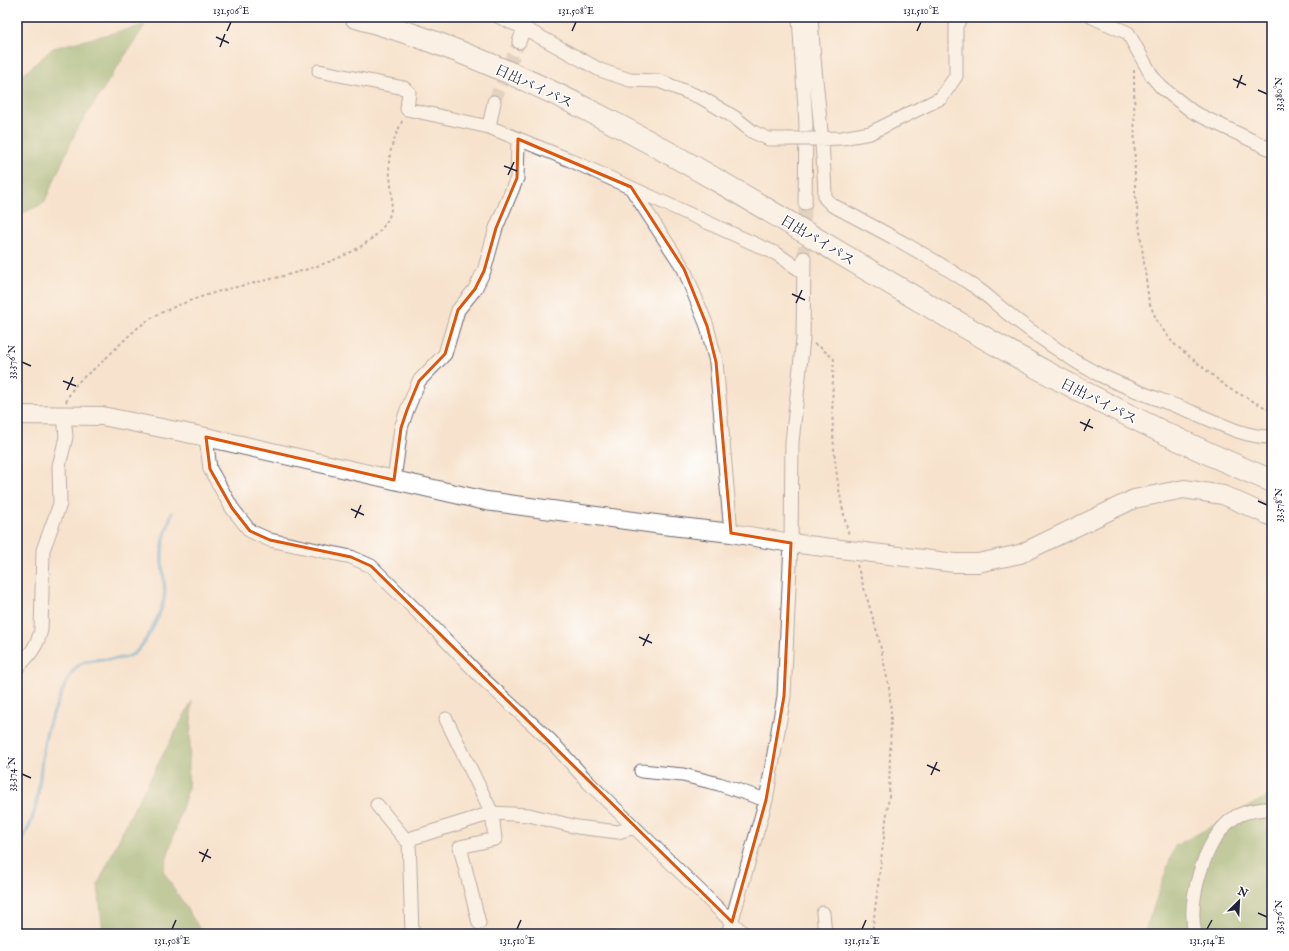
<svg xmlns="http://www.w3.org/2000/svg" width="1289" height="951" viewBox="0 0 1289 951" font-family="'IM FELL English','Noto Serif JP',serif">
  <rect width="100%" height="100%" fill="#fff"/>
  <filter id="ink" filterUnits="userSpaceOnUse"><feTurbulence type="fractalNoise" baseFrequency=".025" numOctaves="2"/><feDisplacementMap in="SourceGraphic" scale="8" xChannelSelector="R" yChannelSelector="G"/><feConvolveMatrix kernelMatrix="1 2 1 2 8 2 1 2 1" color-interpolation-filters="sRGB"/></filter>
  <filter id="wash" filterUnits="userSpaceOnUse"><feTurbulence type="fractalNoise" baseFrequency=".012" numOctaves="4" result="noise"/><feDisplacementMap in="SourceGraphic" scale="16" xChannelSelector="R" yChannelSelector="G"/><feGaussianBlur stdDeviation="0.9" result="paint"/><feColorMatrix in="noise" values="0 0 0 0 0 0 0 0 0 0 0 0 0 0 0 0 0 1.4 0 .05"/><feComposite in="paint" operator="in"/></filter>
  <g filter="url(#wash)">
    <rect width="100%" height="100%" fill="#f7e3cd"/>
    <path fill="#80ac64" stroke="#516750" d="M145,25L77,129L44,203L17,216V80L53,48Z
      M192,701L188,788L163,871L203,934H103L98,884L128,820Z
      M1272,794V934H1144L1175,846Z"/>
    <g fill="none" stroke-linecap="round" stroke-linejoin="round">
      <path stroke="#51a3cc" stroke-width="3.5" d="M17,846C48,810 34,755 53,714C59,701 65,681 74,670C89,650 123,668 138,650C148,639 161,613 164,599C167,584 160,566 162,551C163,538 168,525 172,513"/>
    </g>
  </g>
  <g filter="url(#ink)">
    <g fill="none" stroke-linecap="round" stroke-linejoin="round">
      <path stroke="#ccbcb0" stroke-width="13" stroke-dasharray="13 6" stroke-linecap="butt" d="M494,102L519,42
        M804,258L805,203"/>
      <g stroke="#6d666e" stroke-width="15">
        <path id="street" d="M499,17L524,28L600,70L630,80L659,81L702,98L734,117L753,132L769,139H788
          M799,17L806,124L805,203
          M811,17C814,77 824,137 825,198L832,205C882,231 932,257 978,289C988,296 997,305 1006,312C1033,333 1065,356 1094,372C1125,388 1159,399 1192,412C1216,422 1245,438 1272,437
          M1092,17L1128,33L1152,76L1161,87L1193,112L1272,150
          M519,42L524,28
          M319,71L404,88L409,92L407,109L489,127L570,160L777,254L803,272
          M489,127L494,102
          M816,139L842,138L870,133L941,98L956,76V26L961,17
          M631,188L684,269L707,326L716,362L731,533
          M206,437L210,469L232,508L250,531L270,540L351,557L371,566L438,632L484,680L551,741L589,783L744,934
          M394,480L401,428L407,410L419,381L445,354L458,310L475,289L484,271L496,228L517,178L518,139
          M17,668C29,656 37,647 41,630L43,550L60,504L59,466L66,437L64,415
          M641,771L683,775L719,784L766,800
          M377,805L405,839H409
          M823,913L825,934
          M479,923L460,847L495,839L492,813L529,815L577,827L618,832L634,827
          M412,934L409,839L492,813L446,719
          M728,934L766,800L784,696L791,543L792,442L803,339L804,258
          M1195,934C1187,900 1204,842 1231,820C1242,811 1258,810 1272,808"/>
      </g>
      <g stroke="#6d666e" stroke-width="20">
        <path id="secondary" d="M17,415L102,416L206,437L486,501L663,525L731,533L791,543L955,563H978L1020,554L1134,499L1184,489L1223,495L1272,517"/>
      </g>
      <g stroke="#6d666e" stroke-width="24">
        <path id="highway" d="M356,17C526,64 688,162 838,252C980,337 1119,418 1272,481"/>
      </g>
      <path stroke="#6d666e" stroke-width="2" stroke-dasharray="3 3" stroke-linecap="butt" d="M1134,70L1135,192L1149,302L1158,323L1173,343L1228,388L1272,411
        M814,344L820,347L834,359C830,418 833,477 849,535
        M66,402C77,376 89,376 106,358C123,342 136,326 157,315C179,304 204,295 228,289C272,278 366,263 388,219C396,203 389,179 389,162C390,146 397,133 403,119
        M857,565L878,635L889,687L891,712L889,796L872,934"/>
      <use href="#street" stroke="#fff" stroke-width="13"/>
      <use href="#secondary" stroke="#fff" stroke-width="18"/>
      <use href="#highway" stroke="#fff" stroke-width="22"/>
      <g stroke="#6d666e" stroke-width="15" stroke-linecap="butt">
        <path id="street-bridge" d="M788,139H816"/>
      </g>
      <use href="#street-bridge" stroke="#fff" stroke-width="13"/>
    </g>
  </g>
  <path d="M0 0H1289V951H0ZM518,139L631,187L684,269L707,326L716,362L731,533L791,543L784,696L766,800L732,922L371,566L351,557L270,540L250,531L232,508L210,469L206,437L394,480L401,428L407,410L419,381L445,354L458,310L475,289L484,271L496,228L517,178Z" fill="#f7e3cd" fill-opacity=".55" fill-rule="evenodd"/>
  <path fill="none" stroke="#de560e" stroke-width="3" stroke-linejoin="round" d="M518,139L631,187L684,269L707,326L716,362L731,533L791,543L784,696L766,800L732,922L371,566L351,557L270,540L250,531L232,508L210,469L206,437L394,480L401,428L407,410L419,381L445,354L458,310L475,289L484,271L496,228L517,178Z"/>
  <path fill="none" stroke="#22223b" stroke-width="1.5" d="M227,31L231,22M572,31L576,22M917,31L921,22M216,37L229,43M220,47L225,34M1233,79L1246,85M1237,88L1242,75M1258,90L1267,94M504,166L517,171M508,175L514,162M792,294L805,300M796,303L802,290M22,362L31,366M63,381L76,386M67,390L73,377M1080,422L1093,428M1084,431L1090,419M1258,501L1267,505M351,509L364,515M355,518L361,505M639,637L652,643M643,646L649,634M927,765L940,771M22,774L31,778M931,775L937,762M199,852L211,858M202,862L208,849M1258,913L1267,917M172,929L176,920M517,929L521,920M862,929L866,920M1207,929L1212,920"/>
  <g text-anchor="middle" stroke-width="3" stroke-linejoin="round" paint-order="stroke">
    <g font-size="14" fill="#22223b" stroke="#fff">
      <text transform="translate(534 86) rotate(25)" y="5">日出バイパス</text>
      <text transform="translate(818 240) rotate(31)" y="5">日出バイパス</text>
      <text transform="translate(1099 401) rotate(27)" y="5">日出バイパス</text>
    </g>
  </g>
  <rect width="1289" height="951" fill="none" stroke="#fff" stroke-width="44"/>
  <g transform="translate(1239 901) rotate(24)" stroke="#ffffff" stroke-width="3" paint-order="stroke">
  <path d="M0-3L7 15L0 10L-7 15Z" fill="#22223b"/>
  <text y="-6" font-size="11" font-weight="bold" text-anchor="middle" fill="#22223b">N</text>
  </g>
  <rect x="22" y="22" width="1245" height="907" fill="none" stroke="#22223b" stroke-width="1.5"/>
  <g font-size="10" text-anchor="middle" fill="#22223b">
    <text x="231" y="14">131.506°E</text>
    <text x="576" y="14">131.508°E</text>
    <text x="921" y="14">131.510°E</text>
    <text transform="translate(1278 94) rotate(-90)" y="4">33.380°N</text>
    <text transform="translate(11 362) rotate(-90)" y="4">33.376°N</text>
    <text transform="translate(1278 505) rotate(-90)" y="4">33.378°N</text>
    <text transform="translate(11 774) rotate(-90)" y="4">33.374°N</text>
    <text transform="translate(1278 917) rotate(-90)" y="4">33.376°N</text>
    <text x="172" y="944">131.508°E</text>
    <text x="517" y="944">131.510°E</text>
    <text x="862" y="944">131.512°E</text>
    <text x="1207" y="944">131.514°E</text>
  </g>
</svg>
